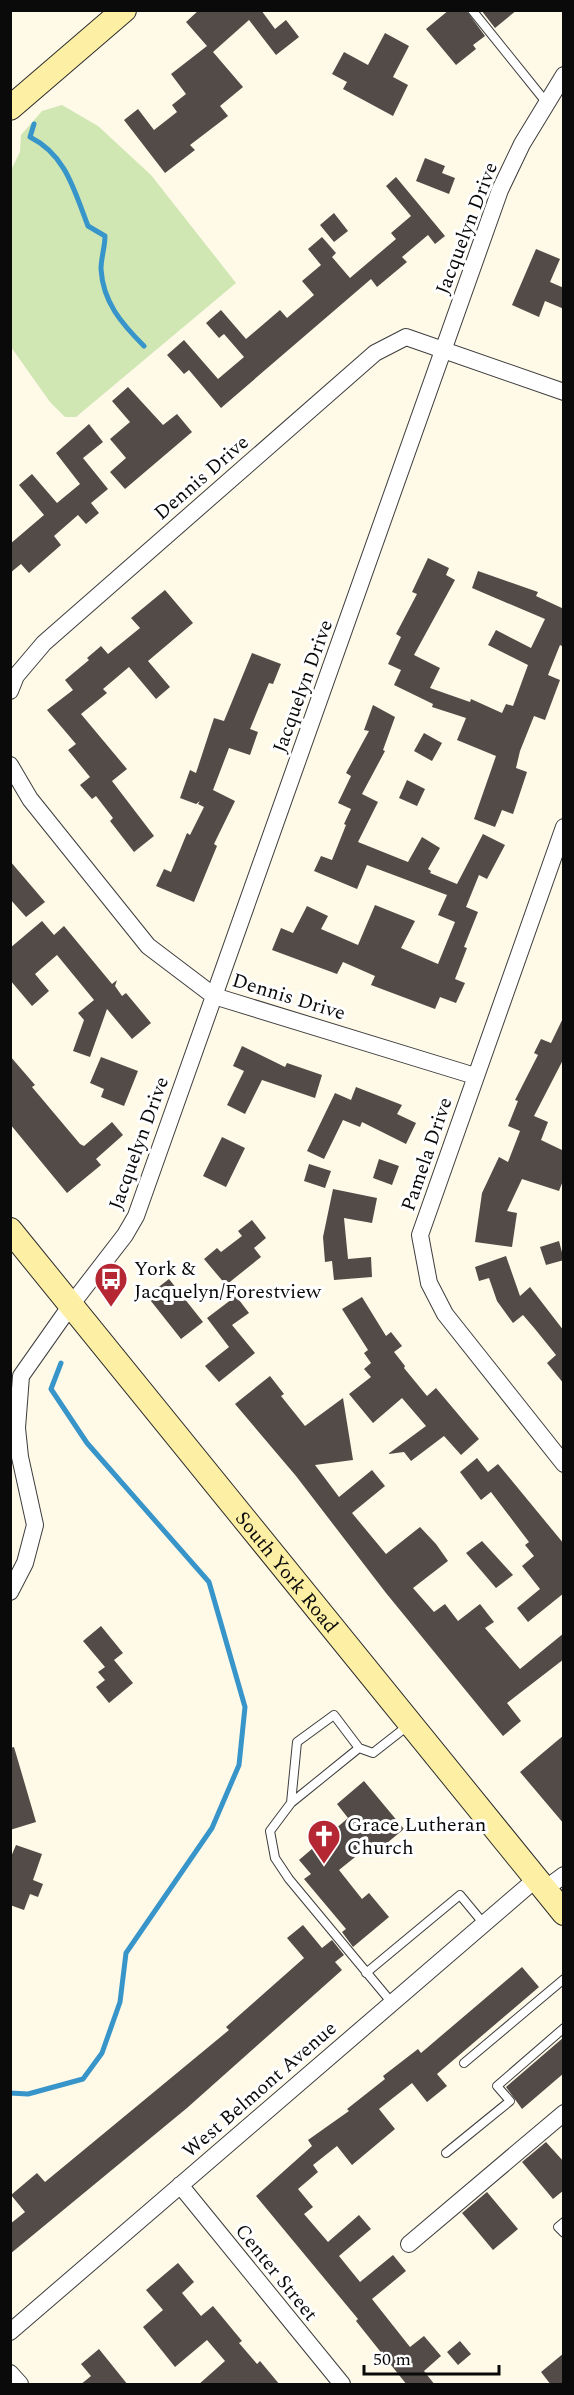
<svg xmlns="http://www.w3.org/2000/svg" width="574" height="2395" viewBox="0 0 574 2395" font-family="Spectral,serif">
  <rect width="100%" height="100%" fill="#fff9e8"/>
  <path fill="#d0e7b4" d="M62,105L98,126L151,175L236,283L76,417H65L50,402L11,347V170L20,152L21,135L42,111Z"/>
  <g fill="none" stroke-linecap="round" stroke-linejoin="round">
    <path stroke="#3795c9" stroke-width="5" d="M34,124L30,137C66,155 74,190 88,226L105,236C105,247 101,258 101,269C103,302 121,323 144,346
      M10,2093L28,2094L83,2079L102,2053L120,2002L126,1953L212,1828L239,1765L245,1707L209,1582L87,1443L51,1389L61,1363"/>
  </g>
  <path fill="#524b47" d="M199,10H261L275,29L286,20L299,37L276,55L249,20L213,52L243,87L220,106L228,116L190,145L195,150L165,173L124,120L138,109L154,130L177,112L172,105L186,94L171,74L207,46L186,22Z
    M449,10H466L485,36L473,45L476,49L456,65L426,29Z
    M481,10H517L495,28Z
    M385,33L409,46L393,77L408,85L393,116L343,89L347,82L332,74L344,52L368,65Z
    M425,158L445,166L442,173L455,178L449,194L416,181Z
    M396,177L445,236L435,244L428,235L402,257L407,262L377,287L371,279L221,408L189,370L184,374L167,355L184,340L218,379L244,357L224,334L219,338L206,323L221,310L246,339L280,310L287,318L314,295L302,281L321,265L308,249L322,237L336,253L332,257L350,278L396,239L391,233L411,216L386,186Z
    M334,213L348,231L334,242L320,225Z
    M536,249L560,259L550,282L564,288V309L545,301L539,317L512,305Z
    M128,387L163,425L177,414L192,432L125,489L110,472L126,458L110,439L130,422L112,401Z
    M89,424L103,442L83,458L108,489L91,503L99,513L86,524L78,515L54,536L61,545L29,573L21,564L10,573V544L44,515L19,485L32,474L57,503L80,484L56,453Z
    M428,558L449,568L446,575L455,580L414,655L440,668L430,688L470,702L471,699L502,713L506,704L513,706L528,665L488,645L496,630L531,648L545,619L472,588L478,571L538,592L536,596L564,609V647L560,645L548,675L560,680L545,720L534,716L520,751L516,768L527,772L513,814L502,810L495,827L474,819L496,756L457,740L466,718L432,707L433,704L394,685L401,670L388,664L401,637L396,634L417,594L412,592Z
    M165,590L193,623L148,661L170,687L156,699L129,667L103,689L107,693L81,714L127,769L112,781L154,836L134,852L110,821L113,818L96,796L92,799L80,785L90,777L68,750L76,744L47,710L73,690L65,680L89,660L87,658L101,646L108,654L140,628L131,618Z
    M252,653L281,664L273,684L269,683L250,729L258,732L250,755L229,748L213,790L235,801L214,844L217,846L194,902L156,886L164,869L171,872L187,833L190,835L204,807L198,804L200,801L196,804L180,798L190,770L196,773L214,718L224,721Z
    M373,705L395,717L383,750L385,751L362,794L378,802L358,842L408,862L422,837L440,848L428,869L431,871L430,873L457,884L483,834L505,845L487,879L479,875L466,907L478,912L464,947L467,948L455,979L465,983L456,1003L440,997L435,1009L371,985L375,976L343,962L337,974L272,950L281,928L293,933L307,906L328,916L321,929L358,945L375,905L415,921L401,948L438,964L455,922L438,915L447,895L367,865L357,889L314,871L321,856L332,860L346,825L344,824L351,809L338,803L351,776L346,773L369,731L364,730Z
    M424,733L442,743L432,761L414,751Z
    M407,780L425,789L417,806L399,798Z
    M10,861L45,902L26,917L10,899Z
    M42,921L54,935L64,926L112,984L117,980L115,986L122,996L126,993L151,1023L132,1039L107,1009L90,1057L73,1051L84,1020L78,1013L94,1000L57,955L35,974L49,991L32,1006L10,980V948Z
    M564,1016V1058L534,1116L548,1122L541,1140L564,1151V1178L559,1191L522,1179L507,1211L517,1213L512,1247L475,1242L482,1193L499,1157L508,1162L520,1131L508,1126L518,1101L515,1100L538,1055L534,1053L541,1039L551,1043Z
    M242,1046L285,1067L287,1063L322,1075L315,1098L262,1080L245,1114L227,1105L244,1071L233,1066Z
    M10,1056L35,1085L32,1087L80,1144L84,1146L112,1122L123,1135L96,1159L101,1165L67,1193L10,1124Z
    M101,1057L138,1071L124,1106L101,1097L104,1089L90,1083Z
    M356,1087L402,1105L397,1114L416,1123L406,1144L362,1122L360,1127L343,1120L324,1159L307,1151L335,1093L351,1100Z
    M222,1137L245,1148L226,1187L203,1176Z
    M379,1159L399,1166L392,1185L373,1178Z
    M309,1164L331,1171L325,1188L304,1181Z
    M333,1189L377,1198L372,1223L344,1218L348,1259L371,1257L372,1277L334,1280L332,1261L325,1262L323,1237Z
    M252,1220L266,1238L254,1248L261,1257L226,1285L204,1259L217,1248L221,1252L242,1236L238,1231Z
    M559,1241L564,1260L546,1265L540,1247Z
    M506,1256L520,1296L530,1287L564,1331V1384L547,1363L556,1355L535,1329L523,1315L513,1323L497,1301L489,1278L479,1281L475,1267Z
    M169,1279L203,1322L181,1339L147,1296Z
    M236,1296L249,1313L232,1325L255,1353L219,1382L205,1366L229,1347L207,1318Z
    M362,1297L386,1336L391,1332L402,1346L394,1352L405,1366L404,1368L427,1396L436,1388L479,1439L461,1455L444,1436L411,1461L404,1452L388,1454L426,1426L402,1398L373,1423L349,1394L371,1377L364,1369L371,1363L364,1353L368,1350L342,1309Z
    M270,1376L284,1394L281,1396L305,1426L343,1398L353,1460L315,1465L339,1497L372,1470L385,1486L352,1513L386,1554L420,1527L436,1544L448,1561L413,1588L434,1612L445,1604L458,1621L480,1604L494,1622L485,1628L520,1669L564,1633V1659L507,1703L521,1721L503,1736L386,1593L296,1476L235,1404Z
    M477,1458L488,1472L498,1464L564,1544V1593L528,1622L517,1608L540,1589L522,1566L534,1556L525,1545L529,1542L491,1492L481,1500L460,1472Z
    M482,1541L513,1575L496,1588L466,1553Z
    M101,1626L123,1653L114,1660L133,1683L109,1703L96,1687L105,1680L98,1672L105,1667L83,1641Z
    M564,1735V1824L520,1772Z
    M14,1747L36,1822L10,1830V1748Z
    M364,1781L404,1829L376,1852L370,1845L339,1870L362,1899L369,1893L389,1917L353,1947L342,1932L346,1929L304,1879L311,1874L299,1860L348,1818L337,1804Z
    M16,1845L42,1854L33,1880L43,1884L38,1897L30,1894L24,1910L10,1905V1859Z
    M303,1925L322,1948L332,1940L344,1955L335,1962L342,1970L187,2108L10,2254V2224L25,2212L11,2195L37,2173L45,2182L229,2030L226,2027L304,1958L287,1938Z
    M522,1967L539,1987L437,2074L447,2086L427,2102L412,2083L379,2109L395,2129L352,2165L337,2146L313,2165L318,2172L298,2189L313,2207L304,2214L328,2242L359,2215L371,2229L339,2256L360,2282L393,2255L406,2271L372,2299L410,2347L424,2336L441,2356L424,2371L435,2385H407L356,2321L358,2319L256,2196L312,2146L308,2140L349,2111L347,2109L385,2079L383,2076L418,2049L421,2053Z
    M564,2037V2073L522,2109L506,2087Z
    M546,2142L564,2162V2190L553,2199L522,2162Z
    M487,2192L518,2229L493,2250L462,2213Z
    M178,2263L194,2282L182,2293L201,2316L213,2306L242,2341L239,2343L257,2364L260,2361L280,2385H198L225,2361L207,2340L175,2367L143,2327L163,2310L146,2290Z
    M460,2341L471,2354L458,2365L447,2352Z
    M99,2349L128,2385H80L91,2376L81,2364Z
    M564,2353V2385H551L541,2372Z"/>
  <g fill="none" stroke-linecap="round" stroke-linejoin="round">
    <g stroke="#3d3d3d" stroke-width="10">
      <path id="lane" d="M472,10L546,102
        M291,1803L359,1748
        M366,1973L460,1895L484,1924
        M392,2003L289,1879L275,1858L270,1831L291,1803L297,1742L334,1715L359,1748L373,1753L410,1724
        M464,2063L564,1979
        M446,2153L510,2101L497,2086L564,2028
        M564,2222L558,2227L564,2233"/>
    </g>
    <g stroke="#3d3d3d" stroke-width="18">
      <path id="street" d="M10,691L16,676L44,643L375,353L406,337L564,392
        M10,765L30,799L148,946L214,996L475,1076
        M564,827L420,1235L429,1283L445,1314L564,1464
        M10,1592L25,1563L35,1525L20,1457L17,1428L21,1376L71,1305L125,1235L136,1216L500,190L522,144L564,75
        M545,1889L564,1875
        M180,2185L342,2384
        M409,2244L564,2113
        M10,2332L536,1879
        M10,2373L20,2384"/>
    </g>
    <g stroke="#2c2c2c" stroke-width="26">
      <g id="secondary">
        <path d="M10,108L124,10"/>
        <path id="s1" d="M10,1230L564,1913"/>
      </g>
    </g>
    <use href="#lane" stroke="#fff" stroke-width="8"/>
    <use href="#street" stroke="#fff" stroke-width="16"/>
    <use href="#secondary" stroke="#fdefa4" stroke-width="24"/>
  </g>
  <defs>
    <g id="bus-pin" transform="scale(1.725)"><path d="M0 17L-7.5 6A9.5 9.5 0 1 1 7.5 6Z" fill="#b62734" stroke="#fff"/><path d="M-5-6H5V4H4V6H2V4H-2V6H-4V4H-5ZM-3.5-4V0h7V-4ZM-3.5 1.2v1.5H-2V1.2ZM2 1.2v1.5H3.5V1.2Z" fill="#fff"/></g>
    <g id="church-pin" transform="scale(1.725)"><path d="M0 17L-7.5 6A9.5 9.5 0 1 1 7.5 6Z" fill="#b62734" stroke="#fff"/><path d="M-1.2-6h2.4v3.5h3.3v2.4h-3.3V6h-2.4V-.1h-3.3v-2.4h3.3Z" fill="#fff"/></g>
  </defs>
  <g fill-rule="evenodd">
    <use href="#bus-pin" x="111" y="1279"/>
    <use href="#church-pin" x="324" y="1836"/>
  </g>
  <g text-anchor="middle" stroke-width="6" stroke-linejoin="round" paint-order="stroke">
    <g font-size="20" fill="#0a0a0a" stroke="#fff">
      <text transform="translate(466 228) rotate(-69)" y="7">Jacquelyn Drive</text>
      <text transform="translate(201 477) rotate(-41)" y="7">Dennis Drive</text>
      <text transform="translate(302 686) rotate(-70)" y="7">Jacquelyn Drive</text>
      <text transform="translate(289 996) rotate(17)" y="7">Dennis Drive</text>
      <text transform="translate(138 1143) rotate(-70)" y="7">Jacquelyn Drive</text>
      <text transform="translate(426 1154) rotate(-71)" y="7">Pamela Drive</text>
      <text dy="7" stroke="none"><textPath href="#s1" startOffset="440">South York Road</textPath></text>
      <text transform="translate(259 2089) rotate(-41)" y="7">West Belmont Avenue</text>
      <text transform="translate(277 2272) rotate(51)" y="7">Center Street</text>
    </g>
    <g font-size="20" fill="#0a0a0a" stroke="#fff" text-anchor="start">
      <text x="134" y="1275">York &amp;<tspan x="134" dy="23">Jacquelyn/Forestview</tspan></text>
      <text x="347" y="1831">Grace Lutheran<tspan x="347" dy="23">Church</tspan></text>
    </g>
  </g>
  <rect width="574" height="2395" fill="none" stroke="#0a0a0a" stroke-width="24"/>
  <path d="M364 2365v9h135v-9" fill="none" stroke="#0a0a0a" stroke-width="3"/>
  <text x="373" y="2365" font-size="18" fill="#0a0a0a" stroke="#ffffff" stroke-width="4.5" paint-order="stroke">50 m</text>
</svg>
